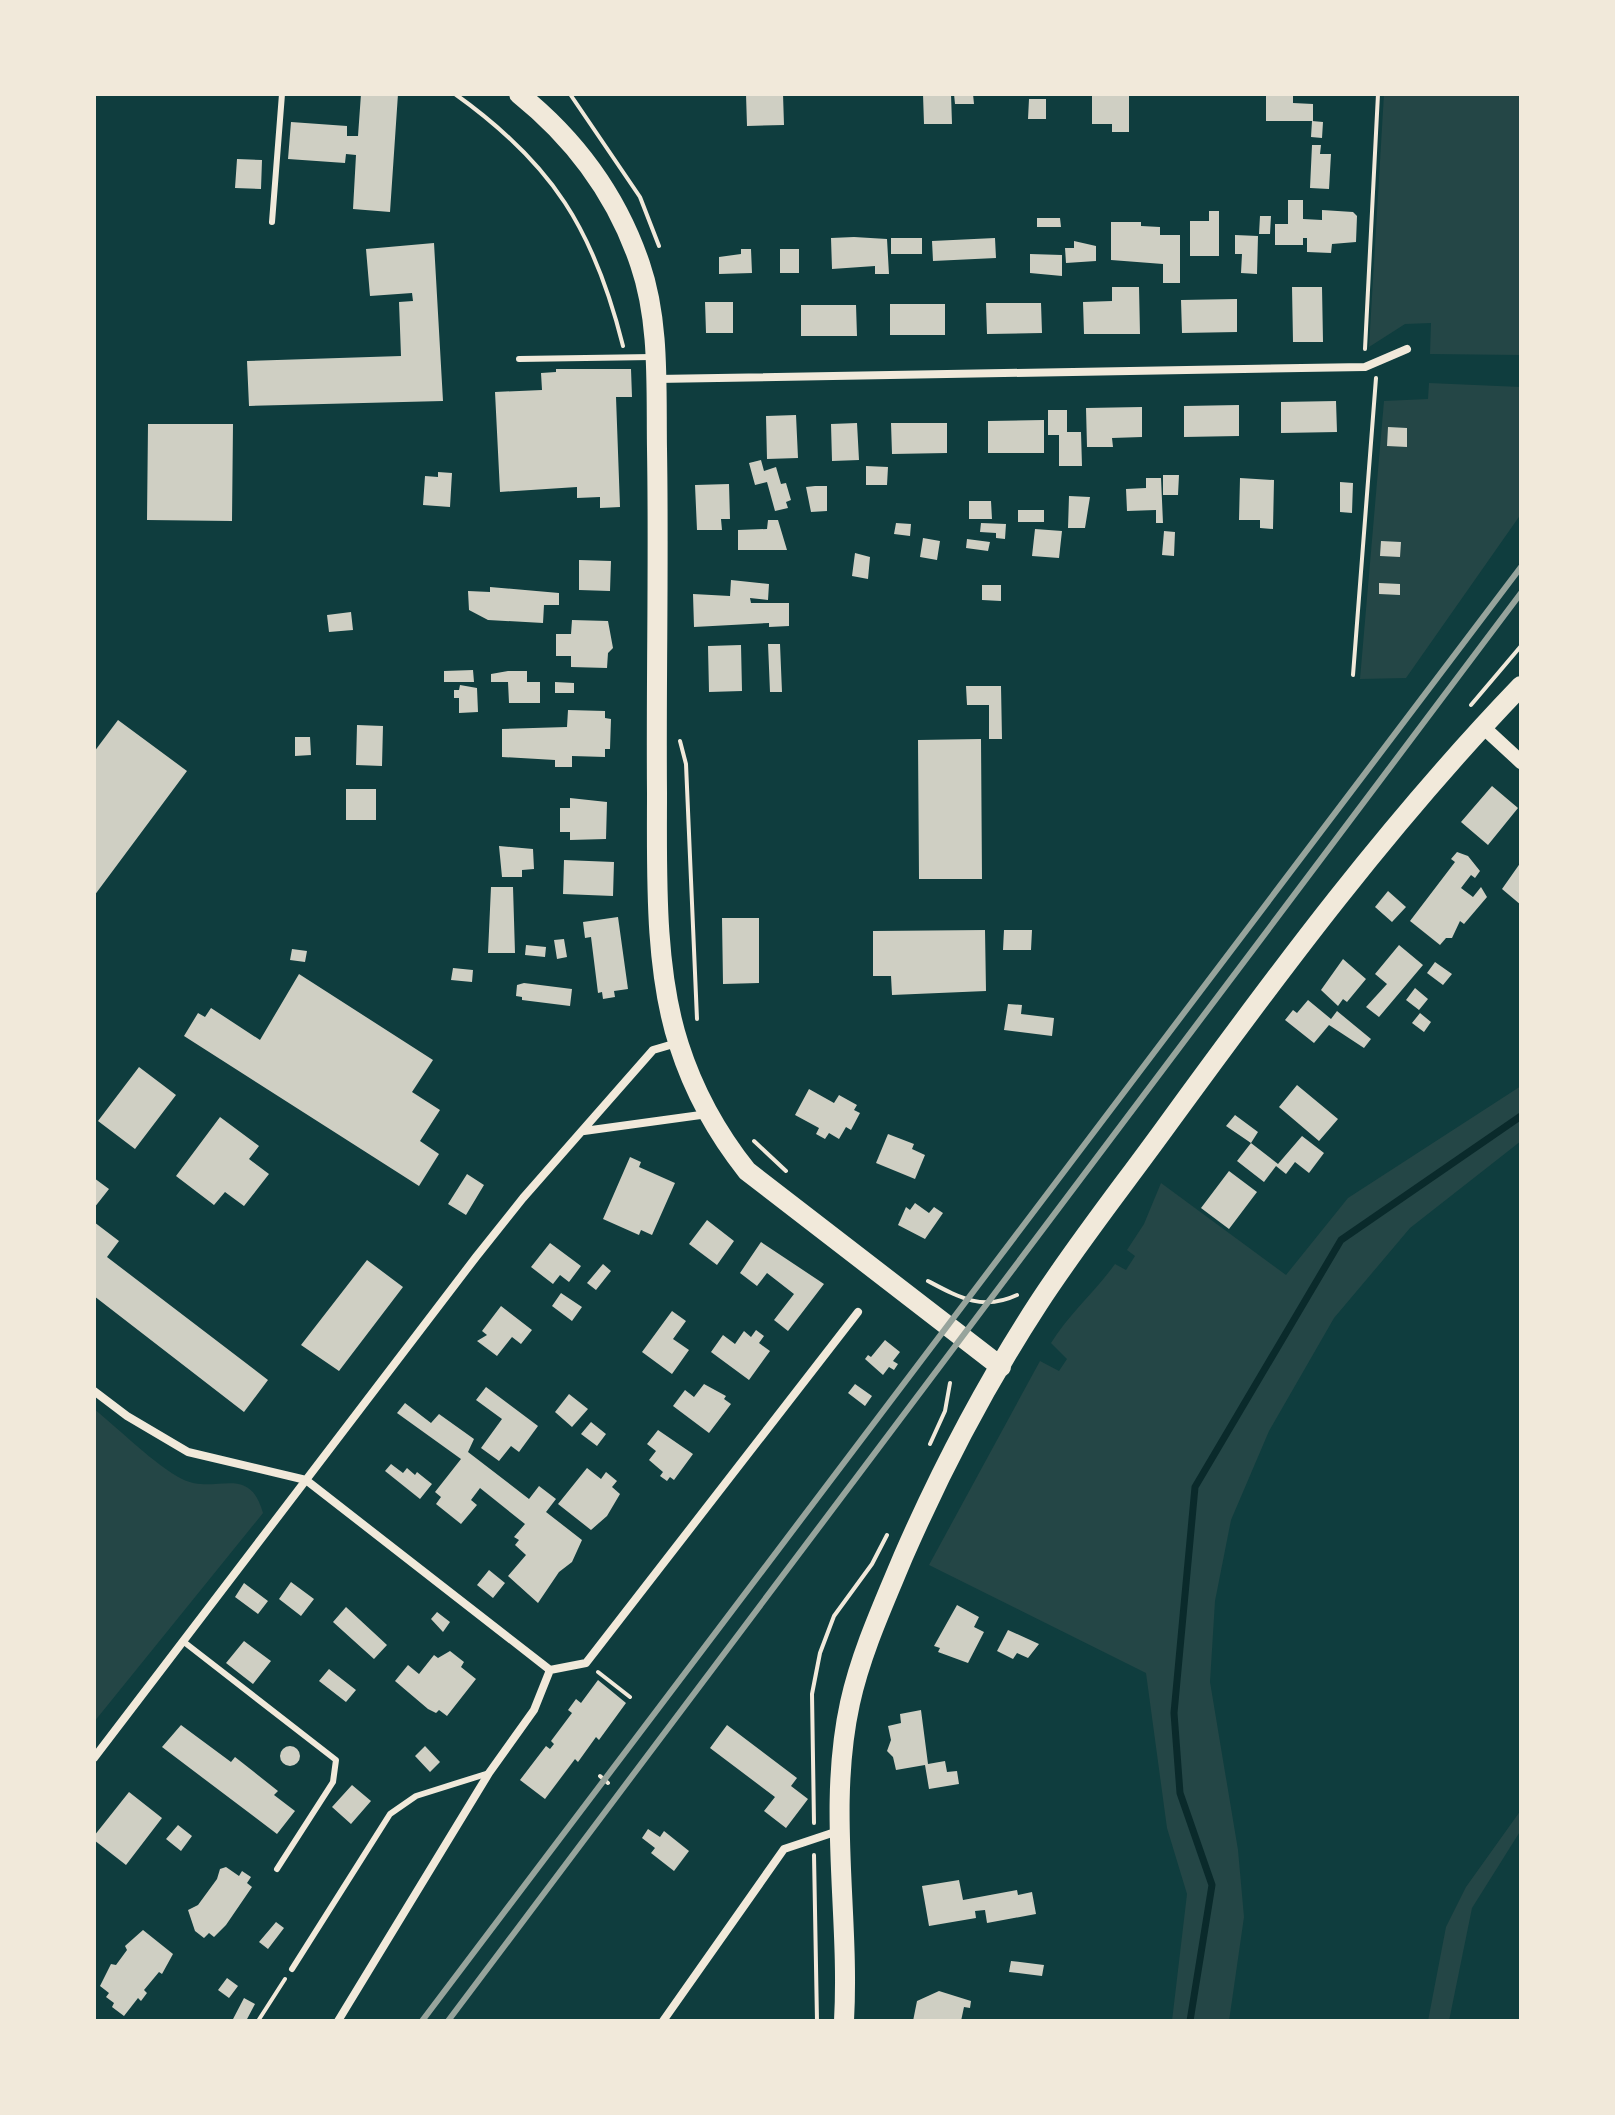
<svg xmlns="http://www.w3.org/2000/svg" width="1615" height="2115" viewBox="0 0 1615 2115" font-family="'Public Sans',sans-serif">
  <rect width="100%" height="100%" fill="#0f3d3e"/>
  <path fill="#244646" d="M1384,94H1521V355L1430,354L1431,323L1405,324L1369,347Z
    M1429,383L1521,387V514L1406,678L1360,679L1384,401L1428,399Z
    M1521,1086V1141L1410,1228L1334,1318L1269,1431L1231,1520L1215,1601L1210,1682L1238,1850L1244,1917L1229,2021H1172L1187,1894L1167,1828L1146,1673L929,1565L1040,1361L1059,1371L1067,1359L1051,1343C1069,1314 1095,1292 1115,1264L1126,1270L1135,1256L1127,1250L1144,1224L1161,1183L1286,1275L1348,1198Z
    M94,1409C118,1428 156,1466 182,1479C215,1496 249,1462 263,1513L94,1722Z
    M1521,1810V1830L1472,1908L1449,2021H1428L1446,1927L1466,1887Z"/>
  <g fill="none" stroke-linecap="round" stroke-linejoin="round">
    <path stroke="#0a2a2b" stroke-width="7" d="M1190,2021L1212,1885L1180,1793L1174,1713L1195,1487L1341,1240L1521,1116"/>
  </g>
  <path fill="#cfcfc3" d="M361,94H398L390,212L353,209L356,155L346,154L345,163L288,159L291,122L347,126V136H358Z
    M746,94H783L784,125L747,126Z
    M923,94H951L952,124H924Z
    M954,94H973L974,104H955Z
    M1092,94H1129V132H1112V124H1092Z
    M1293,94V103L1313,104V121H1266V95Z
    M1029,99H1046V119H1028Z
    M1312,121L1323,122L1322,138L1311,137Z
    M1312,145H1321L1320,154H1331L1329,189L1310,188Z
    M237,159L262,160L261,189L235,188Z
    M1288,200H1303V219L1322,220V210L1353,212L1357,216L1356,242L1332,244L1331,253L1307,252V238H1303V245H1275V224H1288Z
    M1209,211H1219V256H1190V221H1209Z
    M1260,216H1271L1270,234H1259Z
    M1037,218H1060L1061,227H1037Z
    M1111,222H1141V226L1160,227V235H1180V283H1163V264L1111,260Z
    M1235,235L1258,236L1257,274L1241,273L1242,254H1235Z
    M854,237L887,239L889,274H875V266L832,269L831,238Z
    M891,238H922V254H891Z
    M995,238L996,258L933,261L932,241Z
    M1074,241L1096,246V261L1066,263L1065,248H1074Z
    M434,243L443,401L249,406L247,361L401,356L399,302L413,301L412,293L370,296L366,249Z
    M741,249H751L752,273L719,274V257L741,254Z
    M780,249H799V273H780Z
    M1030,254L1062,255V276L1030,273Z
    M1112,287H1139L1140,334H1084L1083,302L1112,301Z
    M1292,287H1322L1323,342H1293Z
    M1237,299V332L1182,333L1181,300Z
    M705,302H733V333H706Z
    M986,303H1041L1042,333L987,334Z
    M890,304H945V335H890Z
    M801,305H856L857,336H801Z
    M556,369H631L632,397H616L620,507L600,508V497L577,498V487L500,492L495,392L542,390L541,373L556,372Z
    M1336,401L1337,432L1281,433V402Z
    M1239,405V436L1184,437V406Z
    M1142,407V437L1112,438L1113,447H1087L1086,408Z
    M1048,410H1067V432H1081L1082,466H1059V435H1048Z
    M796,415L798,458L767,459L766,416Z
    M1044,420V453H988V421Z
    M857,423L859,460L832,461L831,424Z
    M891,423H947V453L892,454Z
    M148,424H233L232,521L147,520Z
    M1388,427L1407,428V447L1387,446Z
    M761,460L764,471L776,467L781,484L786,483L791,500L786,502L788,508L775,511L767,482L755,485L749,463Z
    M866,466L888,467L887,485H866Z
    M438,472L452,473L450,507L423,505L425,476L438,477Z
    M1163,475H1179L1178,495H1163Z
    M1146,478H1161L1163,523H1156V510L1127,511L1126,489L1146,488Z
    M1240,478L1274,480L1273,529L1260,528V520H1239Z
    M1340,482L1353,483L1352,513L1340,512Z
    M729,484L730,519H721L722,530H697L695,485Z
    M815,486H827V511L811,512L806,487Z
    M1069,496L1090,497L1085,528H1068Z
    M969,501H991L992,519H969Z
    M1018,510H1044V522H1018Z
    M768,520H778L787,550H738V530L767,529Z
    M896,523L911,524L910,536L894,534Z
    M981,523L1006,524L1005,539L996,538V533L980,532Z
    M1035,529L1062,531L1059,558L1032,556Z
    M1164,531L1175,532L1174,556L1162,555Z
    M923,538L940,541L937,560L920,557Z
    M967,539L990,542L988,551L966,548Z
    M1381,541L1401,542L1400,557L1380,556Z
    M855,553L870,557L868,579L852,576Z
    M579,560L611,561L610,591L579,590Z
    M731,580L769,584L768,600L750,598L751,603H789V626L769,627V623L694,627L693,594L730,596Z
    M1379,583L1400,584V595L1379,594Z
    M982,585H1001V601L982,600Z
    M490,587L559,593V605H544L543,623L488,620L469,610L468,591L490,592Z
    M351,612L353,630L329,632L327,615Z
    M572,620L608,621L613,648L608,653L607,668L571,667V656H556V634H571Z
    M768,644H780L782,692H770Z
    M741,645L742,691L709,692L708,646Z
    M473,670L474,682H444V671Z
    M508,671H527V682H540V703H509L508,682H491V674Z
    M555,682L574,683V693H555Z
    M460,685L477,688L478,712L459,713V698H454V690H459Z
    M966,686H1001L1002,739H989V705H967Z
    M568,710L605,711V718L611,719L610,749H605V757L572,756V767H555V760L502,757V729L567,727Z
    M118,720L187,771L94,896V752Z
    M357,725L383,726L382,766L356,765Z
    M295,737H310L311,755L295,756Z
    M981,739L982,879H919L918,740Z
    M1492,786L1518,808L1488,845L1461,822Z
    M346,789H376V820H346Z
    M570,798L607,802L606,839L570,840V832H560V808H570Z
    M499,846L533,849L534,869L522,870V877H502Z
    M1457,852L1468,856L1480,871L1475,878L1471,875L1461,888L1473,897L1481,887L1487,897L1464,924L1460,921L1452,938H1446L1440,945L1410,921L1455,862L1451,859Z
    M564,860L614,862L613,896L563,894Z
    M1521,862V905L1502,889Z
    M491,887H513L515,953H488Z
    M1388,891L1406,907L1392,922L1375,907Z
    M618,917L628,989L614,991L615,997L603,999L602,992L598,993L591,937L585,938L583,922Z
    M722,918H759V983L723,984Z
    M985,930L986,991L892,995L891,976H873V931Z
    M1004,930H1032L1031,950H1003Z
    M564,939L567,957L557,959L554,940Z
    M526,945L546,947L545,957L525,955Z
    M1399,945L1423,965L1379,1017L1366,1007L1387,984L1375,974Z
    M292,949L307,951L305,962L290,960Z
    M1343,959L1366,979L1347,1002L1343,999L1338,1006L1321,990Z
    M1435,962L1452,974L1443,985L1427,973Z
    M453,968L473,970L472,982L451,980Z
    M299,974L433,1060L412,1092L440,1110L420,1141L439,1154L419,1186L184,1036L198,1013L205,1017L211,1008L260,1040Z
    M524,983L572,989L570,1006L522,1000V997L516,996L517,985Z
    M1415,988L1428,999L1419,1010L1406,1000Z
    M1308,1000L1331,1019L1337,1011L1371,1039L1364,1048L1329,1025L1314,1043L1285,1020L1293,1010L1297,1013Z
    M1008,1004L1022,1005L1021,1014L1054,1018L1052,1036L1004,1030Z
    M1420,1013L1431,1022L1424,1032L1412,1023Z
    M139,1067L176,1095L135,1149L98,1121Z
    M1297,1085L1338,1119L1319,1141L1279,1107Z
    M809,1089L834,1103L839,1095L857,1105L854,1110L860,1113L851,1130L846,1127L839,1139L829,1133L825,1139L816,1134L819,1128L795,1115Z
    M1235,1115L1258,1132L1251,1143L1226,1126Z
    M220,1117L259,1146L249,1159L269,1174L244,1206L225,1192L214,1205L176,1176Z
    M888,1134L914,1144L912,1149L925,1155L915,1179L876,1163Z
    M1302,1136L1324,1153L1309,1173L1295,1162L1286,1174L1276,1166L1264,1182L1237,1161L1251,1143L1278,1164Z
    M630,1157L641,1162L639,1167L675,1183L652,1235L641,1230L639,1235L603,1219Z
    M1229,1171L1257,1192L1229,1229L1201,1208Z
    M467,1174L484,1185L466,1215L448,1204Z
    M94,1178L109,1189L94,1208Z
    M915,1203L929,1213L934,1207L943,1213L925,1239L898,1225L906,1207L910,1210Z
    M707,1220L734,1241L717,1265L689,1244Z
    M94,1222L119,1241L107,1257L268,1380L244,1412L94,1296Z
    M761,1242L824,1284L788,1331L774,1320L794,1294L767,1273L757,1286L740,1273Z
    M550,1243L581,1266L569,1282L560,1275L553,1284L531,1267Z
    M367,1260L403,1287L339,1371L301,1345Z
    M603,1264L611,1271L596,1290L587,1283Z
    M561,1293L582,1307L572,1321L552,1306Z
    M501,1306L532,1330L521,1344L512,1337L497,1356L477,1341L487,1335L482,1331Z
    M672,1311L686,1321L673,1339L689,1350L672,1374L642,1352Z
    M756,1330L764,1336L759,1343L770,1351L749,1380L711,1352L723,1335L735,1344L744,1331L751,1337Z
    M885,1340L900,1352L893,1361L898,1364L894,1370L889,1367L883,1375L865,1359L868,1355L871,1357Z
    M704,1384L726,1396L724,1399L731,1404L709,1433L673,1406L685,1390L694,1397Z
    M855,1384L872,1396L865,1406L848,1393Z
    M486,1387L538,1426L519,1452L511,1446L499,1461L481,1448L502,1419L476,1400Z
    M569,1394L588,1409L572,1427L555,1412Z
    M405,1403L431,1423L439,1414L474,1439L468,1452L529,1499L539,1486L556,1499L546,1512L582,1540L572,1562L559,1572L538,1603L508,1576L526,1555L515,1545L519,1540L514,1537L525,1524L480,1488L471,1500L477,1505L461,1524L436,1504L441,1497L435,1492L461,1459L397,1413Z
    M591,1422L606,1434L597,1446L581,1434Z
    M658,1430L693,1454L674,1480L670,1477L667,1481L660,1476L663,1472L649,1460L656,1451L647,1444Z
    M391,1464L403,1473L407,1468L415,1475L417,1472L432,1484L420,1499L385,1471Z
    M587,1468L601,1479L606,1472L617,1481L612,1487L620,1494L607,1516L591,1530L558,1504Z
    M489,1570L505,1583L493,1598L477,1585Z
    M291,1582L314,1599L301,1616L279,1599Z
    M244,1583L268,1601L258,1614L235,1597Z
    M957,1605L979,1617L974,1627L984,1632L968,1663L938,1652L940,1648L934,1646Z
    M346,1607L387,1645L374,1659L333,1622Z
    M437,1612L450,1622L443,1632L431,1619Z
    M1008,1630L1039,1644L1028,1658L1017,1653L1013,1659L997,1651Z
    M244,1641L271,1661L253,1684L226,1663Z
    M450,1651L464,1662L461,1667L476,1679L447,1716L439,1710L436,1713L428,1709L395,1681L408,1665L419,1674L434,1655L438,1658Z
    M329,1669L356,1690L346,1702L319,1681Z
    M598,1680L626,1703L599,1740L596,1737L578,1762L575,1759L545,1799L520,1780L546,1746L550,1749L554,1744L551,1741L572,1713L568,1710L576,1699L581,1703Z
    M921,1710L928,1764L945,1761L947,1772L957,1771L959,1784L929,1789L925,1765L896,1770L893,1757L887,1751L891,1740L888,1726L901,1723L900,1714Z
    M181,1725L231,1762L235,1757L278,1791L274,1795L295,1811L277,1834L162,1747Z
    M727,1725L797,1778L791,1786L808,1799L786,1828L764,1811L775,1797L710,1748Z
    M280 1756a10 10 0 1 1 20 0a10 10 0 1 1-20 0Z
    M425,1746L440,1762L430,1772L415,1756Z
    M352,1785L371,1801L351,1824L332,1807Z
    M129,1792L162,1818L126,1865L94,1840V1836Z
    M178,1825L192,1836L181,1851L166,1839Z
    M648,1829L660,1837L664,1831L689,1851L674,1871L651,1853L655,1848L642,1838Z
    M226,1867L239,1876L242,1871L251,1877L247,1883L252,1887L226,1925L214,1937L209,1933L204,1938L195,1931L188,1910L198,1905L217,1879L220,1869Z
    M959,1880L963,1900L1017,1890L1018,1895L1032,1892L1036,1914L987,1923L985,1910L975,1911L976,1918L929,1926L922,1886Z
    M276,1922L284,1928L268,1949L259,1942Z
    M143,1930L173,1954L162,1974L159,1972L144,1990L147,1993L141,2001L138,1998L124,2016L112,2007L114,2003L106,1997L109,1993L100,1986L111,1964L116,1965L127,1950L125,1946Z
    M1011,1961L1044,1965L1042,1976L1009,1972Z
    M227,1978L238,1986L229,1998L218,1990Z
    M939,1991L971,2001L970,2008L964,2007L961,2021H913L917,2001Z
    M244,1998L255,2004L246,2021H232Z"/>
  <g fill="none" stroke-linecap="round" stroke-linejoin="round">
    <path stroke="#f1e9da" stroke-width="4" d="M455,94C553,164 594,230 623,346
      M570,94L640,197L659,246
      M1365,349L1378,94
      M1353,675L1376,378
      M1471,705L1521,646
      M680,741L686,764L697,1019
      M754,1141L786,1171
      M928,1281C960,1298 983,1311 1017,1295
      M930,1444L945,1411L950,1383
      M598,1672L630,1697
      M600,1776L608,1783
      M814,1823L812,1694L820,1653L834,1616L872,1564L887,1535
      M814,1855L817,2021
      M258,2021L285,1979"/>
    <path stroke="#f1e9da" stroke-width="6" d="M272,222L282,94
      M519,359L652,357
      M184,1642L336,1760L333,1782L277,1869
      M292,1969L390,1814L416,1796L489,1773"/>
    <path stroke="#f1e9da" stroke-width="8" d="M656,379L1365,367L1407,349
      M584,1131L708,1114
      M94,1391L127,1416L188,1452L306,1480L550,1670
      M94,1758L476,1257L523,1198L653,1050L677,1043
      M338,2021L489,1773L534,1710L550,1670L586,1663L858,1312
      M663,2021L784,1849L838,1831"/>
    <path stroke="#f1e9da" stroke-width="14" d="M1482,726L1521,762"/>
    <path stroke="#f1e9da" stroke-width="20" d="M519,94C575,139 617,196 640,264C660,322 656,388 657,449C659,564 656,678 657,793C657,872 654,969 679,1045C694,1092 716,1132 747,1171L1001,1367
      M844,2021C850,1915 827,1808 850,1703C861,1653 883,1605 903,1557C941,1470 986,1384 1038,1304C1079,1241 1126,1182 1170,1121C1280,970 1391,821 1521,686"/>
    <path stroke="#97a49c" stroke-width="6" d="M422,2021L1521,567
      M448,2021L1521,593"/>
  </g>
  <rect width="1615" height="2115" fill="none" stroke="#f1e9da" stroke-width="192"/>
</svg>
